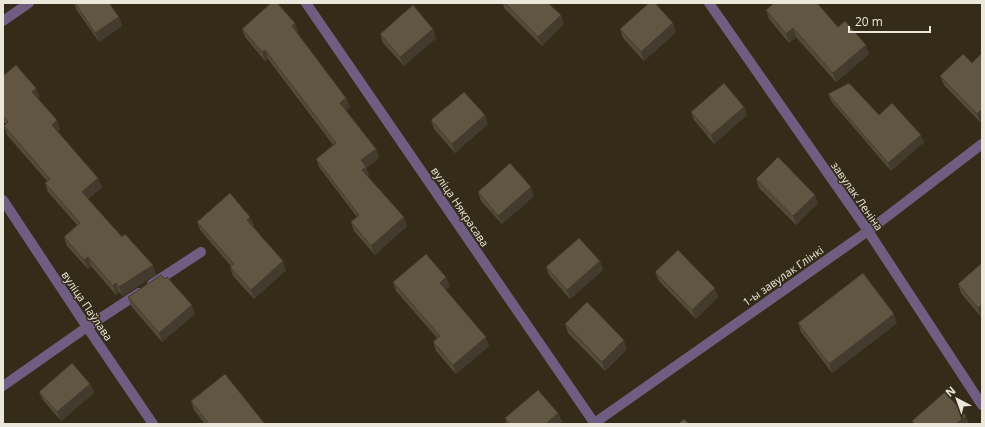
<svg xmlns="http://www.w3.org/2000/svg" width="985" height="427" viewBox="0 0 985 427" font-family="'Open Sans',sans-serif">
  <rect width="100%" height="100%" fill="#342c19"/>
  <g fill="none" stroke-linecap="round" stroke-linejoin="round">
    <path stroke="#6f5e82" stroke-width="10" d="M306,3L595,424
      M709,3L868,231L982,405
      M3,21L29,3
      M3,200L87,327L153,424
      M152,284L201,252
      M3,386L87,327L139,293
      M593,424L868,231L982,144"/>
  </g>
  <path fill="#534a39" d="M74,3H109L119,17L122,26L99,42L76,9Z
    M503,3H548L564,24L542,46L504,8Z
    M766,10L838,27L869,54L836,82L796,37L789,43L769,19Z
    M295,23L298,32L297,33L346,98L350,107L346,110L376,149L379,158L366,168L369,176H368L407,226L375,255L354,231L351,222L357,217L319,167L316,159L333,145L268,59L265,61L245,37L242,29Z
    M620,29L676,32L644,61L623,38Z
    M380,34L436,38L404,66L383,43Z
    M982,53V121L980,122L944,85L940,76L972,63Z
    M3,76L40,97L38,98L60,129L58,131L102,187L88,199L156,274L123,296L119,292L116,295L91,266L88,269L67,246L64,237L77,225L48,192L45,183L47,181L7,135L4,126L6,124L3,121Z
    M828,94L879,115L924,142L891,171L831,101Z
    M744,107L747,115L714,144L694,120L691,112Z
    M431,120L488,124L455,153L434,129Z
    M756,179L818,203L796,225L759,188Z
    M478,192L534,196L502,224L481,201Z
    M197,222L254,225L253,226L286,270L254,299L233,276L230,267L231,266L200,230Z
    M600,261L603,270L570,299L549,275L546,267Z
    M982,263V317H981L961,293L958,284Z
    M655,272L718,297L696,319L659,281Z
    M393,282L450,286L445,290L489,346L456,374L436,351L433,342L437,338L396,291Z
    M128,297L195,314L162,342L131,306Z
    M798,323H897L832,373L801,332Z
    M565,324L627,349L605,371L568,333Z
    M90,384L94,393L61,421L43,400L39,392Z
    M191,401L265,424H205L194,410Z
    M558,413L562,422L559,424H507L505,418Z"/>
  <path fill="#433c2e" d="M561,15L564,24L542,46L538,37Z
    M119,17L122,26L99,42L95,33Z
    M295,23L298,32L295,35L292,26Z
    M673,23L676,32L644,61L641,52Z
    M793,28L796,37L789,43L786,34Z
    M433,29L436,38L404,66L400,57Z
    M866,45L869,54L836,82L833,73Z
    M265,50L268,59L265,61L262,52Z
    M36,88L40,97L35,101L32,92Z
    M346,98L350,107L344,112L340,103Z
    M744,107L747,115L714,144L711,135Z
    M982,109V121L980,122L977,114Z
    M485,115L488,124L455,153L452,144Z
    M57,120L60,129L55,134L52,125Z
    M921,135L924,142L891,171L888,163Z
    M376,149L379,158L366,168L369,176L365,178L362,170L361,160Z
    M98,178L102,187L86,201L82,192Z
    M531,187L534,196L502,224L498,216Z
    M815,195L818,203L796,225L793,216Z
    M250,217L254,225L250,228L247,220Z
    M404,217L407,226L375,255L371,246Z
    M88,257L91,266L88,269L84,260Z
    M283,261L286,270L254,299L251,290Z
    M600,261L603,270L570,299L567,290Z
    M153,265L156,274L123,296L119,287Z
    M446,277L450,286L443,292L440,283Z
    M116,283L119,292L116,295L113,286Z
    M715,288L718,297L696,319L692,310Z
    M192,305L195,314L162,342L159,333Z
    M982,305V317H981L978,308Z
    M894,314L897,323L832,373L829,364Z
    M486,337L489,346L456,374L453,365Z
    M624,340L627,349L605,371L602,362Z
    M90,384L94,393L61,421L57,412Z
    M558,413L562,422L559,424H546Z
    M966,416L969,424H956Z"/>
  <path fill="#605642" stroke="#433c2e" d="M75,3H109L119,17L95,33Z
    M271,3H277L295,23L292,26L346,98L340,103L376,149L361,160L366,167L362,170L404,217L371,246L351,222L359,215L316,159L336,143L265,50L262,52L242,29Z
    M505,3H548L561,15L538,37Z
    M649,3H655L673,23L641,52L620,29Z
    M774,3H817L838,27L845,21L866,45L833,73L793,28L786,34L766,10Z
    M413,5L433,29L400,57L380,34Z
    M982,53V109L977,114L940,76L963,54L972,63Z
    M16,65L36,88L32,92L57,120L52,125L98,178L82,192L122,237L125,234L153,265L119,287L116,283L113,286L88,257L84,260L64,237L80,223L45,183L50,179L4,126L8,122L3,116V76Z
    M724,83L744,107L711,135L691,112Z
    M849,83L879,115L892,103L921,135L888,163L828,94Z
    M464,92L485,115L452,144L431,120Z
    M778,157L815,195L793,216L756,179Z
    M510,163L531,187L498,216L478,192Z
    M230,193L250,217L247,220L283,261L251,290L230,267L234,264L197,222Z
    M579,238L600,261L567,290L546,267Z
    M678,250L715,288L692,310L655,272Z
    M426,254L446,277L440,283L486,337L453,365L433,342L440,336L393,282Z
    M982,263V305L978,308L958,284Z
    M863,273L894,314L829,364L798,323Z
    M161,275L165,279L167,277L192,305L159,333L128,297Z
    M587,302L624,340L602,362L565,324Z
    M72,363L90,384L57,412L39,392Z
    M225,374L265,424H209L191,401Z
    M538,390L558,413L546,424H510L505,418Z
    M945,392L966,416L956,424H915L912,421Z
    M684,419L689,424H678Z"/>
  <g text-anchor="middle" stroke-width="3" stroke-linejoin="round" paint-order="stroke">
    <g font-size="11" fill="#ece7db" stroke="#342c19">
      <text transform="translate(857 196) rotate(55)" y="4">завулак Леніна</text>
      <text transform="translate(460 207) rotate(56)" y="4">вуліца Някрасава</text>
      <text transform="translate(783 276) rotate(-35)" y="4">1-ы завулак Глінкі</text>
      <text transform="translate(87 306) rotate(56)" y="4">вуліца Паўлава</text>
    </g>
  </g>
  <rect width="985" height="427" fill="none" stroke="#ece7db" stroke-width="8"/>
  <g transform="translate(957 399) rotate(319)" stroke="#342c19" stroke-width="3" paint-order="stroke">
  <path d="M0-3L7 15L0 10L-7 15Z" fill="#ece7db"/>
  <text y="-6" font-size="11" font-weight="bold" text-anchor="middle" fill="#ece7db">N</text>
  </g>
  <path d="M849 26v6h81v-6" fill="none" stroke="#ece7db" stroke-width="2"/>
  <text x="855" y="26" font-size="12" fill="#ece7db" stroke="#342c19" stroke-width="3" paint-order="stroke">20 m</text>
</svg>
